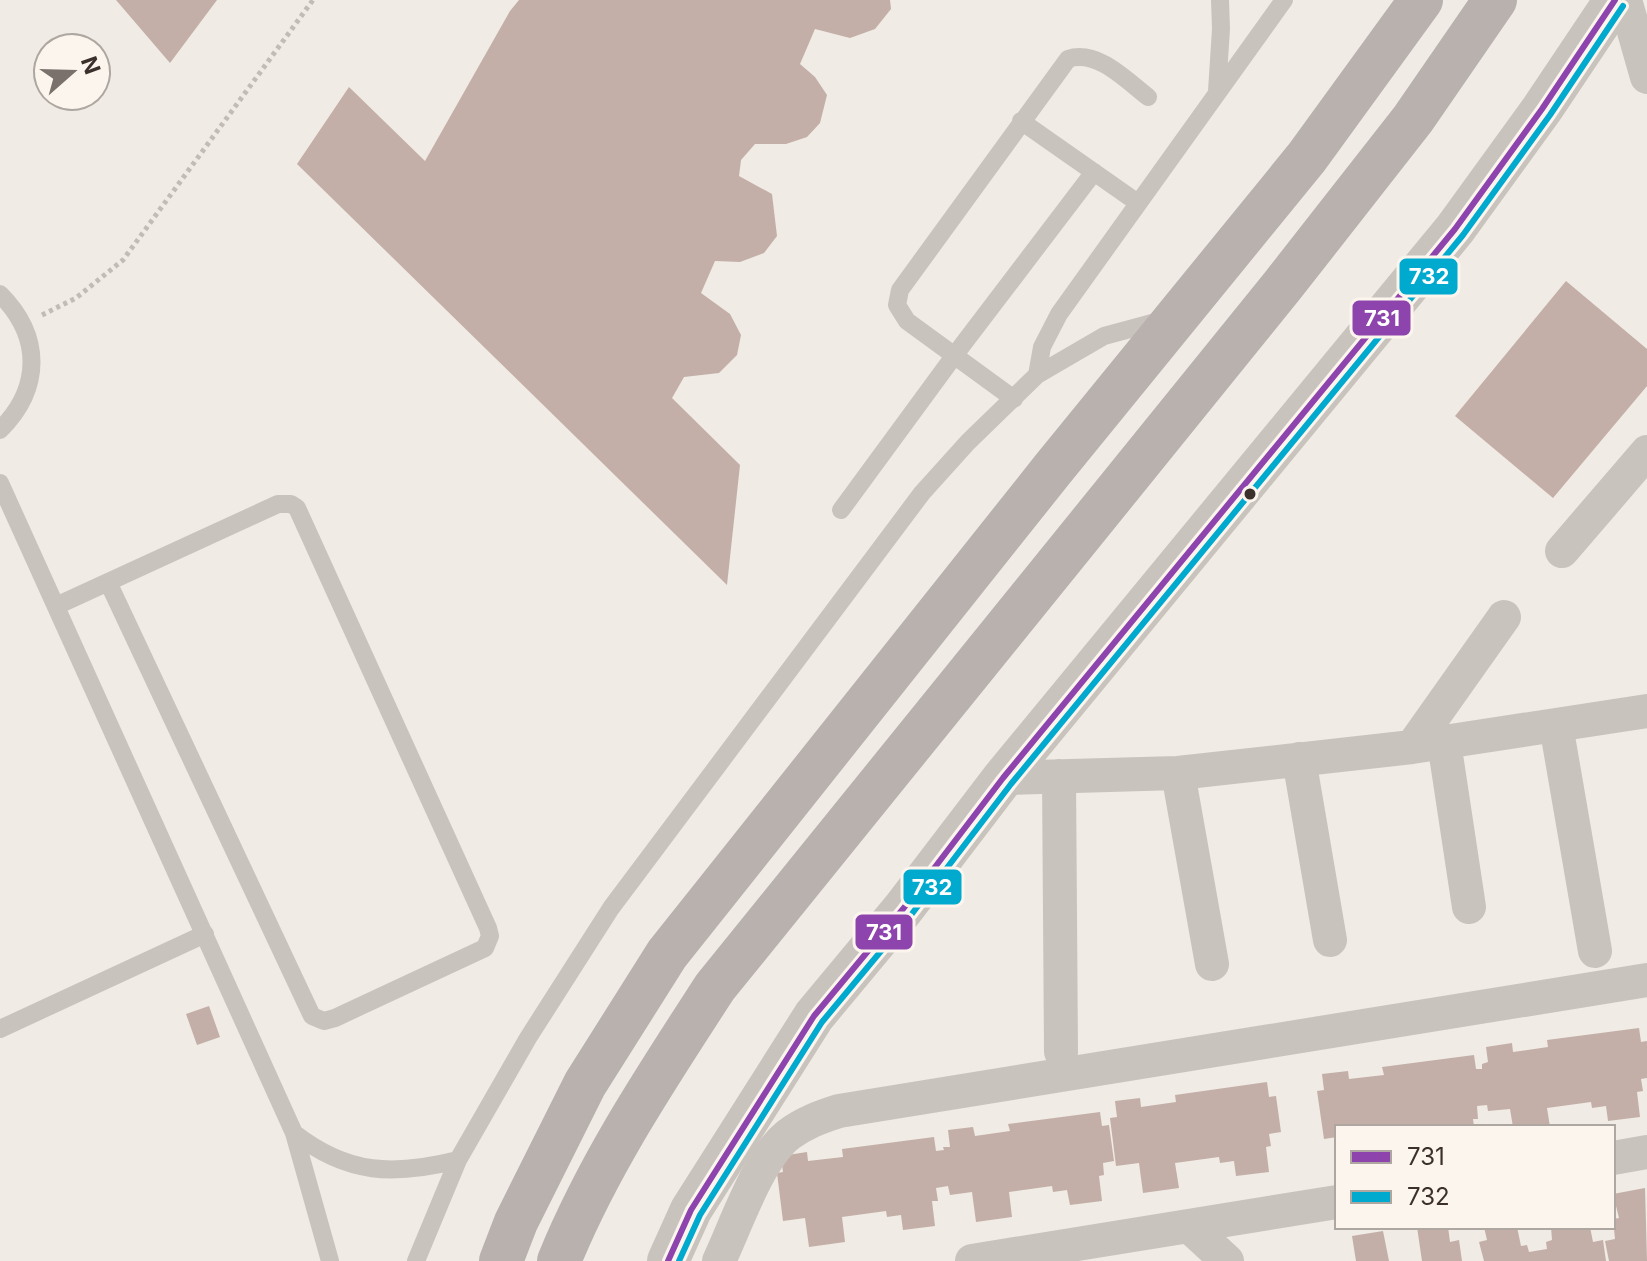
<svg xmlns="http://www.w3.org/2000/svg" width="1647" height="1261" viewBox="0 0 1647 1261" font-family="Inter,sans-serif">
  <rect width="100%" height="100%" fill="#f0ebe5"/>
  <path fill="#c3afa7" d="M116,0H217L170,63Z
    M519,0H890L891,9L875,29L850,38L815,29L800,64L815,77L827,95L820,123L807,137L786,144H755L741,160L739,176L772,194L777,236L764,253L740,262L715,261L701,293L730,314L741,335L737,355L719,373L684,377L672,398L740,465L727,585L297,164L349,87L425,161L510,11Z
    M1566,281L1647,349V386L1553,498L1455,416Z
    M209,1006L220,1037L197,1045L186,1014Z
    M1639,1028L1641,1042L1647,1041V1078L1641,1079L1643,1091L1637,1092L1640,1117L1608,1121L1606,1106L1592,1108L1591,1102L1547,1108L1550,1127H1513L1510,1109L1488,1111L1487,1105L1477,1106L1478,1119H1473L1474,1127H1337V1137L1324,1139L1317,1091L1324,1090L1322,1074L1348,1071L1349,1079L1384,1075L1382,1067L1474,1055L1476,1069H1482V1064L1488,1062L1486,1047L1512,1043L1513,1052L1548,1047L1547,1040Z
    M1267,1082L1269,1097L1276,1096L1281,1132L1269,1134L1271,1146L1266,1147L1269,1172L1236,1176L1234,1161L1220,1163L1219,1157L1175,1163L1179,1188L1143,1193L1139,1163L1116,1166L1110,1118L1117,1117L1115,1101L1140,1098L1141,1107L1176,1102L1175,1095Z
    M1100,1112L1102,1126L1109,1125L1114,1161L1103,1163L1104,1175L1099,1176L1102,1201L1070,1205L1067,1190L1053,1192L1052,1186L1009,1192L1012,1217L976,1222L972,1192L950,1195L948,1186L936,1188L938,1201H932L935,1226L903,1230L901,1215L887,1217L886,1211L842,1217L845,1242L809,1247L805,1218L783,1221L777,1173L783,1172L781,1156L807,1152L808,1161L843,1157L842,1149L934,1137L936,1151L944,1150L943,1147H950L948,1130L973,1127L975,1136L1010,1131L1008,1124Z
    M1645,1188L1647,1261H1609L1605,1241L1615,1239L1613,1219L1619,1218L1613,1194Z
    M1417,1227H1448L1450,1242L1459,1240L1462,1261H1422Z
    M1484,1227H1517L1521,1246L1527,1245L1529,1252L1547,1249L1546,1242L1552,1240L1551,1227H1590L1593,1242L1603,1240L1606,1261H1484L1479,1242L1487,1240Z
    M1383,1231L1389,1261H1356L1352,1236Z"/>
  <g fill="none" stroke-linecap="round" stroke-linejoin="round">
    <path stroke="#c2bbb6" stroke-width="5" stroke-dasharray="4 4" stroke-linecap="butt" d="M42,315L76,298L123,260L313,0"/>
    <path stroke="#c9c3be" stroke-width="18" d="M1217,91L1221,29L1220,0
      M1021,121L1138,203
      M0,294C42,336 42,388 0,430
      M1037,375L1042,347L1059,314L1284,0
      M1014,399L907,321L897,305L900,290L1068,59C1097,49 1126,80 1148,97
      M0,483L294,1133L330,1261
      M841,510L954,356L1094,172
      M56,606L278,504H291L297,508L488,928L490,936L485,948L335,1018L324,1021L312,1016L108,582
      M0,1029L205,934
      M294,1133C348,1175 394,1176 458,1160
      M416,1261L458,1160L528,1038L611,908L922,493L968,442L1037,375L1104,336L1167,319"/>
    <path stroke="#c9c3be" stroke-width="34" d="M1625,0L1647,77
      M1562,551L1647,452
      M1556,725L1595,951
      M1444,742L1469,907
      M1412,747L1504,617
      M1299,759L1330,940
      M1178,773L1212,964
      M1059,776L1061,1052
      M1003,778L1178,773L1412,747L1647,711
      M1613,1158L1647,1152
      M1189,1226L1227,1261
      M719,1261C736,1225 758,1159 788,1135C804,1123 820,1117 839,1111L1647,980
      M972,1261L1337,1202"/>
    <path stroke="#c9c3be" stroke-width="42" d="M668,1261L691,1210L814,1016L903,909L1003,778L1455,229L1542,109L1615,0"/>
    <path stroke="#b8b1ad" stroke-width="44" d="M501,1261L516,1222L585,1084L667,954L1052,470L1307,157L1421,0
      M559,1261C599,1163 658,1075 715,987L1283,285L1413,119L1495,0"/>
    <g stroke="#fbf5ee" stroke-width="12">
      <path id="bus-1" d="M668,1261L691,1210L814,1016L903,909L1003,778L1455,229L1542,109L1615,0"/>
    </g>
    <g stroke="#fbf5ee" stroke-width="12">
      <path id="bus-2" d="M679,1261L700,1215L822,1022L911,915L1011,784L1463,235L1550,115L1623,6"/>
    </g>
    <use href="#bus-1" stroke="#8e44ad" stroke-width="6"/>
    <use href="#bus-2" stroke="#00a9ce" stroke-width="6"/>
  </g>
  <circle fill="#3b302b" stroke="#fbf5ee" stroke-width="3" cx="1250" cy="494" r="7"/>
  <g stroke="#fbf5ee" stroke-width="3">
    <rect x="1398" y="257" width="61" height="39" rx="8" fill="#00a9ce"/>
    <rect x="1351" y="299" width="61" height="38" rx="8" fill="#8e44ad"/>
    <rect x="902" y="868" width="61" height="38" rx="8" fill="#00a9ce"/>
    <rect x="854" y="913" width="60" height="38" rx="8" fill="#8e44ad"/>
  </g>
  <g font-size="22" text-anchor="middle" font-weight="bold" fill="#fff">
    <text x="1429" y="284">732</text>
    <text x="1382" y="326">731</text>
    <text x="932" y="895">732</text>
    <text x="884" y="940">731</text>
  </g>
  <rect x="1335" y="1125" width="280" height="104" fill="#fbf5ee" stroke="#aea6a0" stroke-width="2"/>
  <rect x="1351" y="1151" width="40" height="12" fill="#8e44ad" stroke="#aea6a0" stroke-width="2"/>
  <text x="1407" y="1165" font-size="24" fill="#3b302b">731</text>
  <rect x="1351" y="1191" width="40" height="12" fill="#00a9ce" stroke="#aea6a0" stroke-width="2"/>
  <text x="1407" y="1205" font-size="24" fill="#3b302b">732</text>
  <g transform="translate(72 72) rotate(70)"><circle r="38" fill="#fbf5ee" stroke="#aea6a0" stroke-width="2"/>
  <path d="M0-6L14 30L0 20L-14 30Z" fill="#7a716c"/>
  <text y="-12" font-size="22" font-weight="bold" text-anchor="middle" fill="#3b302b">N</text>
  </g>
</svg>
